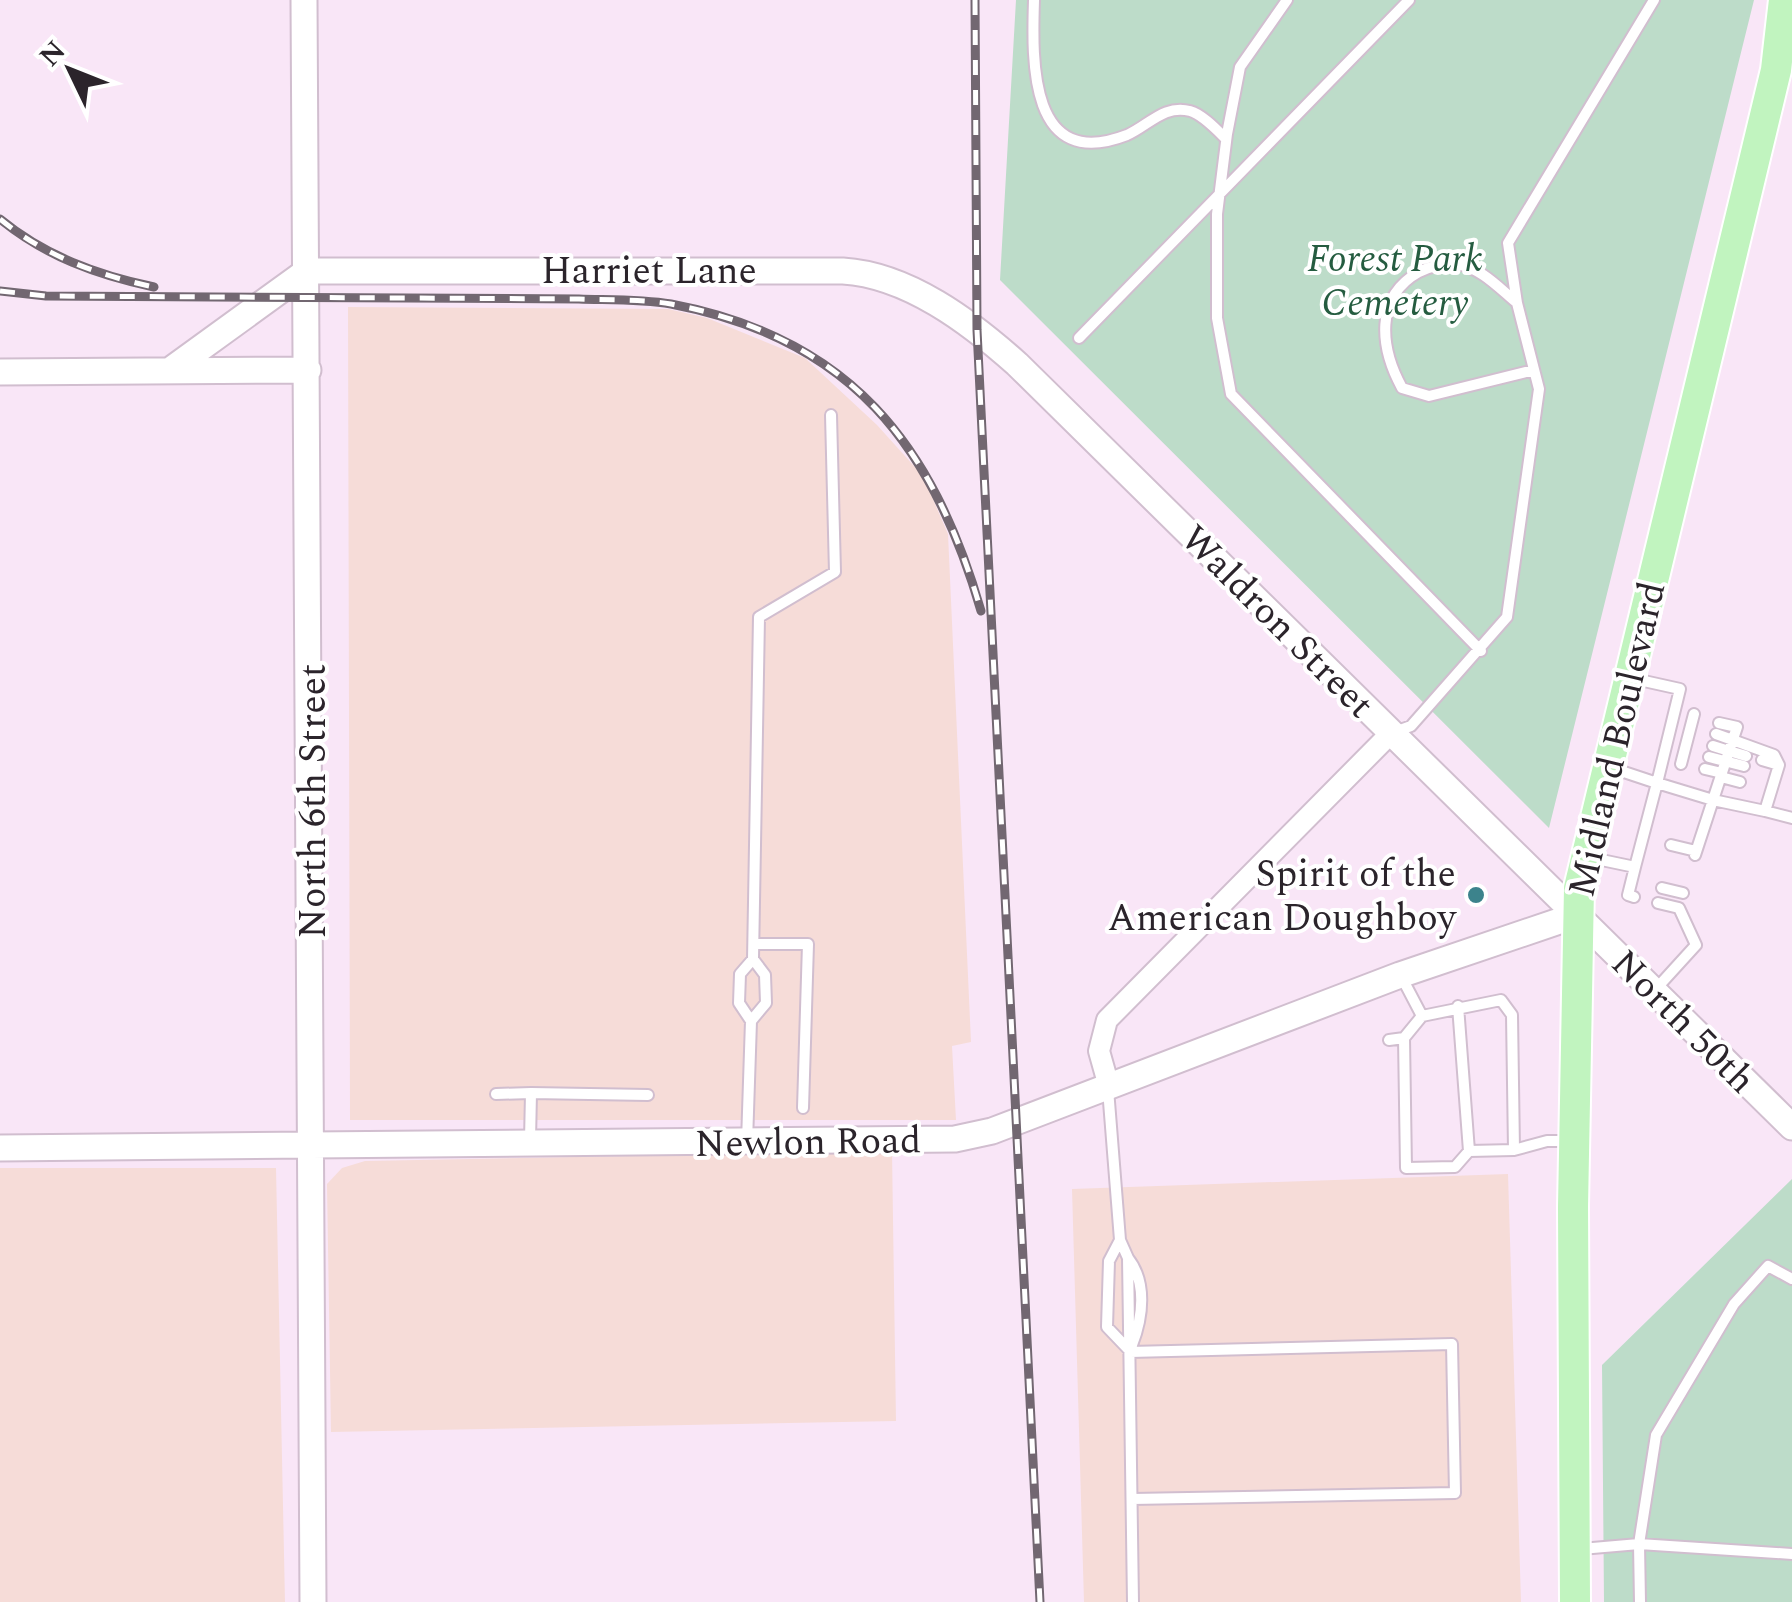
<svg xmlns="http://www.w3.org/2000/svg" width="1792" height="1602" viewBox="0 0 1792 1602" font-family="Spectral,serif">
  <rect width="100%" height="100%" fill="#f9e6f7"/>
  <path fill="#f6dcd8" d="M348,307L668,309L707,318L805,358L877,425L923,476L948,534L971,1042L952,1046L956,1120H350Z
    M892,1151L896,1421L331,1432L327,1184L342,1168L365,1161Z
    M0,1168H276L285,1602H0Z
    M1508,1174L1521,1602H1084L1072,1189Z"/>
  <path fill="#bddcc9" d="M1016,0H1754L1549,828L1000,280Z
    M1792,1179V1602H1604L1602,1365Z"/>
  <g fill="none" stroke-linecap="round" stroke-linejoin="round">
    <g stroke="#d1becf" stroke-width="14">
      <path id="service" d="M1034,0C1032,62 1029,173 1127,135C1148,126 1164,104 1190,111C1202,114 1217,130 1226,139
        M1287,0L1240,67L1227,134L1217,214V318L1231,394L1481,651
        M1516,302C1498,287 1481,268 1457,264C1446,262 1429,267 1419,272C1374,297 1380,348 1402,388L1429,396L1534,370
        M1079,338L1409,0
        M1635,679L1680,689L1657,783L1713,800L1695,855
        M1392,733L1411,726L1507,617L1539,389L1517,303L1508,243L1654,0
        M1716,734L1774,755L1779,765
        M1713,746L1729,751L1737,727L1719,723
        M1746,756L1729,751L1713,800L1765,811L1779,765L1762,760
        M1709,757L1744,766
        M1681,764L1694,714
        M1705,769L1722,773
        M1721,777L1740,782
        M1765,811L1792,818
        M1671,845L1696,851
        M1592,858L1635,867L1657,783L1612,768
        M1662,888L1683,893
        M1634,897L1628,895L1635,867
        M754,944H808L803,1108
        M1401,976L1422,1016L1501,1000L1512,1015L1514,1150L1469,1151L1458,1006
        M1655,990L1696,945L1679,908L1658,903
        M751,1021L739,1003L740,974L753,959
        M1404,1038L1406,1168L1455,1167L1469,1151
        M1389,1040L1404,1038L1422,1016
        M1108,1089L1120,1240L1128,1258L1133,1602
        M496,1094L531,1093
        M530,1140L531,1093L648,1095
        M747,1142L751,1021L766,1003L765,975L753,959L759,617L835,572L831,415
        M1514,1150L1547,1141H1572
        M1120,1240L1109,1261L1107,1327L1129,1350
        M1128,1258C1147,1282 1143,1317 1132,1345
        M1792,1279L1768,1266L1734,1304L1656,1435L1639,1544L1792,1554
        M1130,1352L1452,1344L1455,1493L1132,1499
        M1581,1549L1639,1544L1640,1602"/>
    </g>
    <g stroke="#d1becf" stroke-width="24">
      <path id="minor" d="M1108,1083L1099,1051L1107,1020L1391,733"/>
    </g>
    <g stroke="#d1becf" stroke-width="29">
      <path id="tertiary" d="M304,0L313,1602
        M169,371L307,271H843C908,275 970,322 1017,364L1792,1127
        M0,372L308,370
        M0,1148L955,1139L992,1131L1400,975L1577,915"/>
    </g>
    <g stroke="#fff" stroke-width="34">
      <path id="primary" d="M1575,1602L1573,1207L1579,888L1776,70L1784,0"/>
    </g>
    <use href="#service" stroke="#fff" stroke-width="10"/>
    <use href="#minor" stroke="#fff" stroke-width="20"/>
    <use href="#tertiary" stroke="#fff" stroke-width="25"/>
    <use href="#primary" stroke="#c1f4bf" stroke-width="30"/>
    <g stroke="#726771" stroke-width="9">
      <path id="rail" d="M975,0L977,330L1040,1602
        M0,219C45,256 97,275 154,287
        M0,291L46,296L579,299C609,300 641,299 671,304C850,338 933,444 981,611"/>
    </g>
    <use href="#rail" stroke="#fff" stroke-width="5" stroke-dasharray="15" stroke-linecap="butt"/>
  </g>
  <circle fill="#3c838c" stroke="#fff" stroke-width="4" cx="1476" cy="895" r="10"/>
  <g text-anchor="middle" stroke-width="8" stroke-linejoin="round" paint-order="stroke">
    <g font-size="38" font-style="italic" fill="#255c40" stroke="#fff">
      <text x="1395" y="271">Forest Park<tspan x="1395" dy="44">Cemetery</tspan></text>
    </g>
    <g font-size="38" fill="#2b242b" stroke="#fff">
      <text x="649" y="283">Harriet Lane</text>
      <text transform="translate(1278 621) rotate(45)" y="13">Waldron Street</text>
      <text transform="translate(1616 739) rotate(-77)" y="13">Midland Boulevard</text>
      <text transform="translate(312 801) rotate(-90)" y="13">North 6th Street</text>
      <text transform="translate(1684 1021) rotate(45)" y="13">North 50th</text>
      <text transform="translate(808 1141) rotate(-1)" y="13">Newlon Road</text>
    </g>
    <g font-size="38" fill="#2b242b" stroke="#fff" text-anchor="end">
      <text x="1456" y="886">Spirit of the<tspan x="1456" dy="44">American Doughboy</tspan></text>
    </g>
  </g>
  <g transform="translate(70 70) rotate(313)" stroke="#ffffff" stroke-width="8" paint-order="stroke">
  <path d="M0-8L18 38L0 25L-18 38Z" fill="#2b242b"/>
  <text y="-15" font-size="28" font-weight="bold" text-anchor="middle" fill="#2b242b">N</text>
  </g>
</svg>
